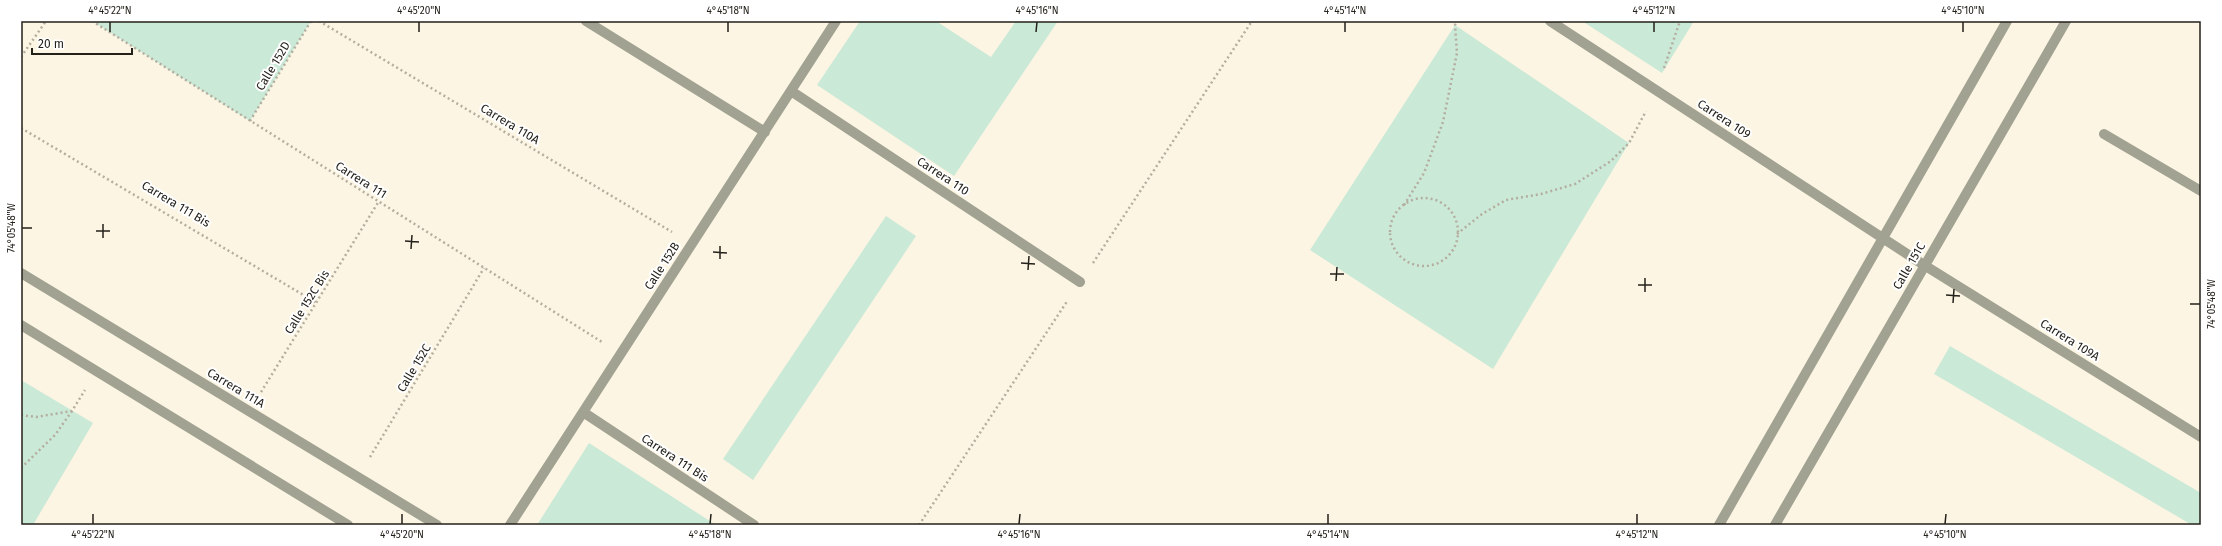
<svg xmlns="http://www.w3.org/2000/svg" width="2222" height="546" viewBox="0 0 2222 546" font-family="'Fira Sans',sans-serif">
  <rect width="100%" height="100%" fill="#fcf5e3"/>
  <path fill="#cbe9d7" d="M92,21H311L250,121Z
    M860,21H936L991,57L1016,21H1058L954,176L817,85Z
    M1582,21H1694L1662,73Z
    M1455,25L1629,143L1493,369L1310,250Z
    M886,216L916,236L753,480L723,459Z
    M1950,346L2201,493V525H2192L1934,374Z
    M21,380L93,423L33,525H21Z
    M589,443L716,525H537Z"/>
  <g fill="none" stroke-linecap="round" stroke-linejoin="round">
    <path stroke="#b4aea0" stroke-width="2.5" stroke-dasharray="2 3" stroke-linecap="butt" d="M92,21L602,342
      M319,21L672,232
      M21,57L46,21
      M1664,68L1680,21
      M250,121L311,21
      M21,128L317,303
      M1390 232a34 34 0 1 1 68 0a34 34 0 1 1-68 0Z
      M1404,205L1424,173L1443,122L1457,53L1455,25L1457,21
      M1457,234L1482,214L1506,200L1541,194L1575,184L1611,161L1629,143L1646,111
      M1093,263L1252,21
      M261,392L379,201
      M21,415L36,417L72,411L85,390
      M370,457L484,268
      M21,468L55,435L72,411
      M919,525L1068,300"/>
    <path stroke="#a1a291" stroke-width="10" d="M586,21L765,132
      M1550,21L1924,265L2201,437
      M791,91L1080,282
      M2104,134L2201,191
      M21,273L437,525
      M21,325L348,525
      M583,412L754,525
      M510,525L836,21
      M1719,525L2007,21
      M1775,525L2066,21"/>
  </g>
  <path fill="none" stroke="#24211b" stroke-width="1.5" d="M110,32V22M419,32V22M728,32V22M1036,32L1037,22M1345,32V22M1654,32V22M1963,32V22M22,228H32M96,231H110M103,238V224M405,241L419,242M411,249L412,235M713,252L727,253M720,259V246M1021,263L1035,264M1028,270L1029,256M1330,274H1344M1336,281L1337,267M1638,285H1652M1645,292V278M1946,295L1960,296M1953,303L1954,289M2190,304H2200M93,524V514M402,524V514M710,524L711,514M1019,524L1020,514M1328,524V514M1637,524V514M1945,524L1946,514"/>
  <g text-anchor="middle" stroke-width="4" stroke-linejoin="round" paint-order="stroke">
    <g font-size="12" fill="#24211b" stroke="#fff">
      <text transform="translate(273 66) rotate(-59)" y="4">Calle 152D</text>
      <text transform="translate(1724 119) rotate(33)" y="4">Carrera 109</text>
      <text transform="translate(510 124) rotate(31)" y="4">Carrera 110A</text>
      <text transform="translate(943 176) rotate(33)" y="4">Carrera 110</text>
      <text transform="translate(361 180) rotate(32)" y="4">Carrera 111</text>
      <text transform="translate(176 204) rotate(31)" y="4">Carrera 111 Bis</text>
      <text transform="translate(662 266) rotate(-57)" y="4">Calle 152B</text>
      <text transform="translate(1909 266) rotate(-60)" y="4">Calle 151C</text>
      <text transform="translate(307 302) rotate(-58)" y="4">Calle 152C Bis</text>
      <text transform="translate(2070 340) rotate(32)" y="4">Carrera 109A</text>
      <text transform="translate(414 368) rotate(-59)" y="4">Calle 152C</text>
      <text transform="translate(236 388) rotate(31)" y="4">Carrera 111A</text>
      <text transform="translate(675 458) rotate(33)" y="4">Carrera 111 Bis</text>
    </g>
  </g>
  <rect width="2222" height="546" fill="none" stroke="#ffffff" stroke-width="44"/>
  <path d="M32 48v6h100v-6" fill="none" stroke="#24211b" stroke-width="2"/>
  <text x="38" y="48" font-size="12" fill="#24211b" stroke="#ffffff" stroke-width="3" paint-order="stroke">20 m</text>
  <rect x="22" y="22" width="2178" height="502" fill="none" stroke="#24211b" stroke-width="1.5"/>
  <g font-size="10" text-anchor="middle" fill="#24211b">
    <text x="110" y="14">4°45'22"N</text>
    <text x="419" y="14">4°45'20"N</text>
    <text x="728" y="14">4°45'18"N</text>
    <text x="1037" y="14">4°45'16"N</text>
    <text x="1345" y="14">4°45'14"N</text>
    <text x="1654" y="14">4°45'12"N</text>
    <text x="1963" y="14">4°45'10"N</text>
    <text transform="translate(11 228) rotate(-90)" y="4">74°05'48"W</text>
    <text transform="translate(2211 304) rotate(-90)" y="4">74°05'48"W</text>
    <text x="93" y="538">4°45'22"N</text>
    <text x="402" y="538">4°45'20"N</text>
    <text x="710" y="538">4°45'18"N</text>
    <text x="1019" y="538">4°45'16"N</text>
    <text x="1328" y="538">4°45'14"N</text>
    <text x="1637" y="538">4°45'12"N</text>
    <text x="1945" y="538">4°45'10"N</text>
  </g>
</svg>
